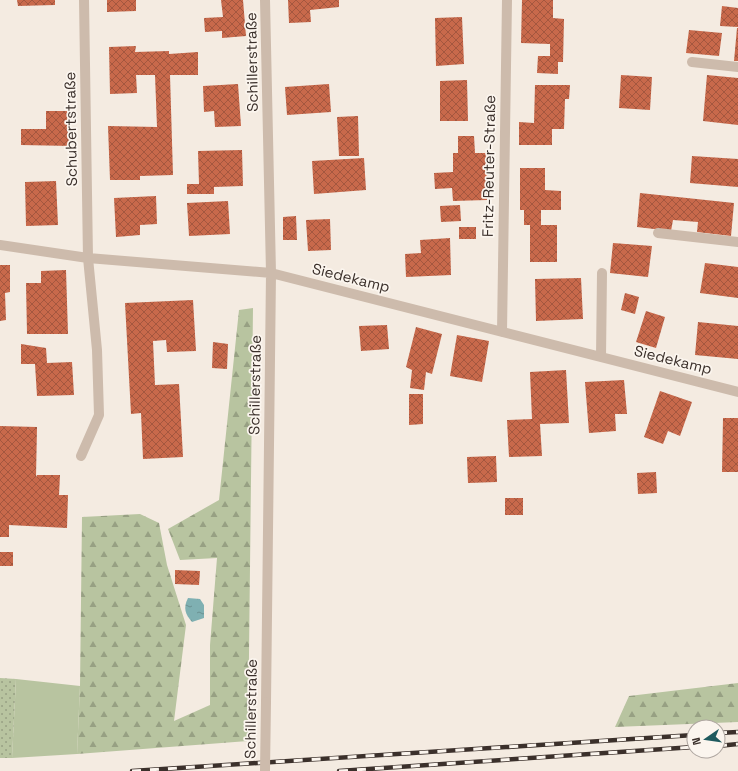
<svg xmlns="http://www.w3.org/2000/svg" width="738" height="771" viewBox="0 0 738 771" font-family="'Space Grotesk',sans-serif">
  <defs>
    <pattern id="forest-firs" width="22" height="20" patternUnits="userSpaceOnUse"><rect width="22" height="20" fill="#b8c4a0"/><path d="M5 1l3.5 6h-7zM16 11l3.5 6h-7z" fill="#97a083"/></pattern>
    <pattern id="park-dots" width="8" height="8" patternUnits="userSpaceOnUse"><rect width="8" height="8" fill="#b8c4a0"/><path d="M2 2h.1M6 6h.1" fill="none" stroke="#97a083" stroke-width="1.8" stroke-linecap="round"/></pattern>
    <pattern id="water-ripples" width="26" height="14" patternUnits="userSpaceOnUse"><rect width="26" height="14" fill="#7fb0b2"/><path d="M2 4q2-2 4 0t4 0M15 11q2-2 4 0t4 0" fill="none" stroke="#699091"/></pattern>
    <pattern id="building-cross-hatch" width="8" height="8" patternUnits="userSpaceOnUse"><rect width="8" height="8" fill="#c8694b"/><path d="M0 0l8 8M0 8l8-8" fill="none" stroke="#a4573f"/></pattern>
  </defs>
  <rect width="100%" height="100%" fill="#f4ebe1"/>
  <path fill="#b8c4a0" d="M16,679L80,686L77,754L12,758Z"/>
  <path fill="url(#forest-firs)" d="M253,308L248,741L77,754L80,686L82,517L140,514L159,523L167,565L186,625L174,721L210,705V645L217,558L180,560L168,529L219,500L239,310Z
    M738,683V722L615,727L629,696Z"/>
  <path fill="url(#park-dots)" d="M0,678L16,679L12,758H0Z"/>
  <path fill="url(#water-ripples)" d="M188,598L200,599L204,605V618L192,622C185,614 183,608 188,598Z"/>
  <path fill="url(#building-cross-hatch)" d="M17,0H55V5L18,6Z
    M107,0H136V11L107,12Z
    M221,0H243L246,36L222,38V31L205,32L204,18L223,17Z
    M288,0H339V7L310,10L311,22L289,23Z
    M522,0H553V18L564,19L563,62H558V74L537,73L538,56H550V44L521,43Z
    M722,6L738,8V27L720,26Z
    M462,17L464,64L436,66L435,18Z
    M737,28H738V61H734Z
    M689,30L722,33L719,56L686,53Z
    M136,46L135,52L169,51V54L198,52V75H170L173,175L140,176V180H110L108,126L157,127L155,75H136L137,93L110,94L109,47Z
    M621,75L652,77L650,110L619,108Z
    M707,75L738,78V125L703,121Z
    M467,80L468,121H440V81Z
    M238,84L241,126L215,127L214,111L204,112L203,86Z
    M329,84L331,112L287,115L285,87Z
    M535,85H570L569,99H565L564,129H552V145H519V122L534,123Z
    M46,111H71V146L21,145V129H46Z
    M358,116L359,156H339L337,117Z
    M458,136H474L475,153H486L487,200L453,201L452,188L435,189L434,173L453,172V153H458Z
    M242,150L243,186L214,187V194H187V184H199L198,151Z
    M692,156L738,159V187L690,183Z
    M364,158L366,190L314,194L312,161Z
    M520,168H545V190L561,191V210H541V225H557V262H530V225H524V210H520Z
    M56,181L58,225L26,226L25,182Z
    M640,193L734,203L731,236L697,232L698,222L673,220L671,231L637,227Z
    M156,196L157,224L140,225V235L116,237L114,198Z
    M228,201L230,234L189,236L187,203Z
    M460,205L461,221L441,222L440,206Z
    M296,216L297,240H283V217Z
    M330,219L331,250L308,251L306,220Z
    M459,227H476V239H459Z
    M450,238L451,275L406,277L405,254L421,253L420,240Z
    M613,243L652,246L648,277L610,273Z
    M705,263L738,267V298L700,293Z
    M0,265H10V292L5,293L6,320L0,321Z
    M66,270L68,334H27L26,283H41V271Z
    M581,278L583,319L536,321L535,279Z
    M625,293L639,297L635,314L621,310Z
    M193,300L196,351L167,352L166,340L153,341L155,385L179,384L183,457L143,459L141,413L131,414L125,303Z
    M646,311L665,317L656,348L636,342Z
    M698,322L738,326V359L695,355Z
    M387,325L389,349L361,351L359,326Z
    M416,327L442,334L432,374L426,372L424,390L410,388L412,370L406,367Z
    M457,335L489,341L482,382L450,376Z
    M213,342L228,344L227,369L212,368Z
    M21,344L46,348L47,363L72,362L74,395L37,396L35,364H21Z
    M566,370L569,423L540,424L542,456L509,457L507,420L532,419L530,372Z
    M624,380L627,414H615L616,431L589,433L585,382Z
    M660,391L692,402L680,436L668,431L663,444L644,437Z
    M409,394H423V424L409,425Z
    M723,418H738V472H722Z
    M0,426L37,427L36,477L37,475H60L59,495H68L67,528L9,525V537H0Z
    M496,456L497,482L468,483L467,457Z
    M656,472L657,493L638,494L637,473Z
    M505,498H523V515H505Z
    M0,552H13V566H0Z
    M175,570L200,571L199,585L175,584Z"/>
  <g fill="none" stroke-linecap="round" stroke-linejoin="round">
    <path stroke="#cdbbac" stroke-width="10" d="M265,0L271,273L266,702
      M692,62L738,67
      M658,233L738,242
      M0,245L88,258L271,273L738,392
      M502,332L507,0
      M601,357L602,273
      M81,456L99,415L97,350L88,258L84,0"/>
    <g stroke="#3b302b" stroke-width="4.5">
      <path id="rail" d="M718,733L738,732
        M718,746L738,744
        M132,771L694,735
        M339,771L694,747"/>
    </g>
    <use href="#rail" stroke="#fbf5ee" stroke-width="3" stroke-dasharray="9" stroke-linecap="butt"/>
    <path stroke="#cdbbac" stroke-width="10" d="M265,771L266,702"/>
  </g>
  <g text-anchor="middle" stroke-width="3.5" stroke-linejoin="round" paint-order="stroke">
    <g font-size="15" fill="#3b302b" stroke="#fbf5ee">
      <text transform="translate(252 62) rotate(-91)" y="5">Schillerstraße</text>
      <text transform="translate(71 129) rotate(-91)" y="5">Schubertstraße</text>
      <text transform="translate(489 166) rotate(-89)" y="5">Fritz-Reuter-Straße</text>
      <text transform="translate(351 278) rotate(14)" y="5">Siedekamp</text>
      <text transform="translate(673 360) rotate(14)" y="5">Siedekamp</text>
      <text transform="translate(255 385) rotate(-89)" y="5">Schillerstraße</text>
      <text transform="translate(251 709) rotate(-89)" y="5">Schillerstraße</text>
    </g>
  </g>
  <g transform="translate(706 739) rotate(257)"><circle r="19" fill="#fbf5ee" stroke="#aea6a0"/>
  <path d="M0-3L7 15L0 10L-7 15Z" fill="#1f5a5e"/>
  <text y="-6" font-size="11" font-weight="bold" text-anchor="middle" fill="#3b302b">N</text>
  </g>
</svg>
